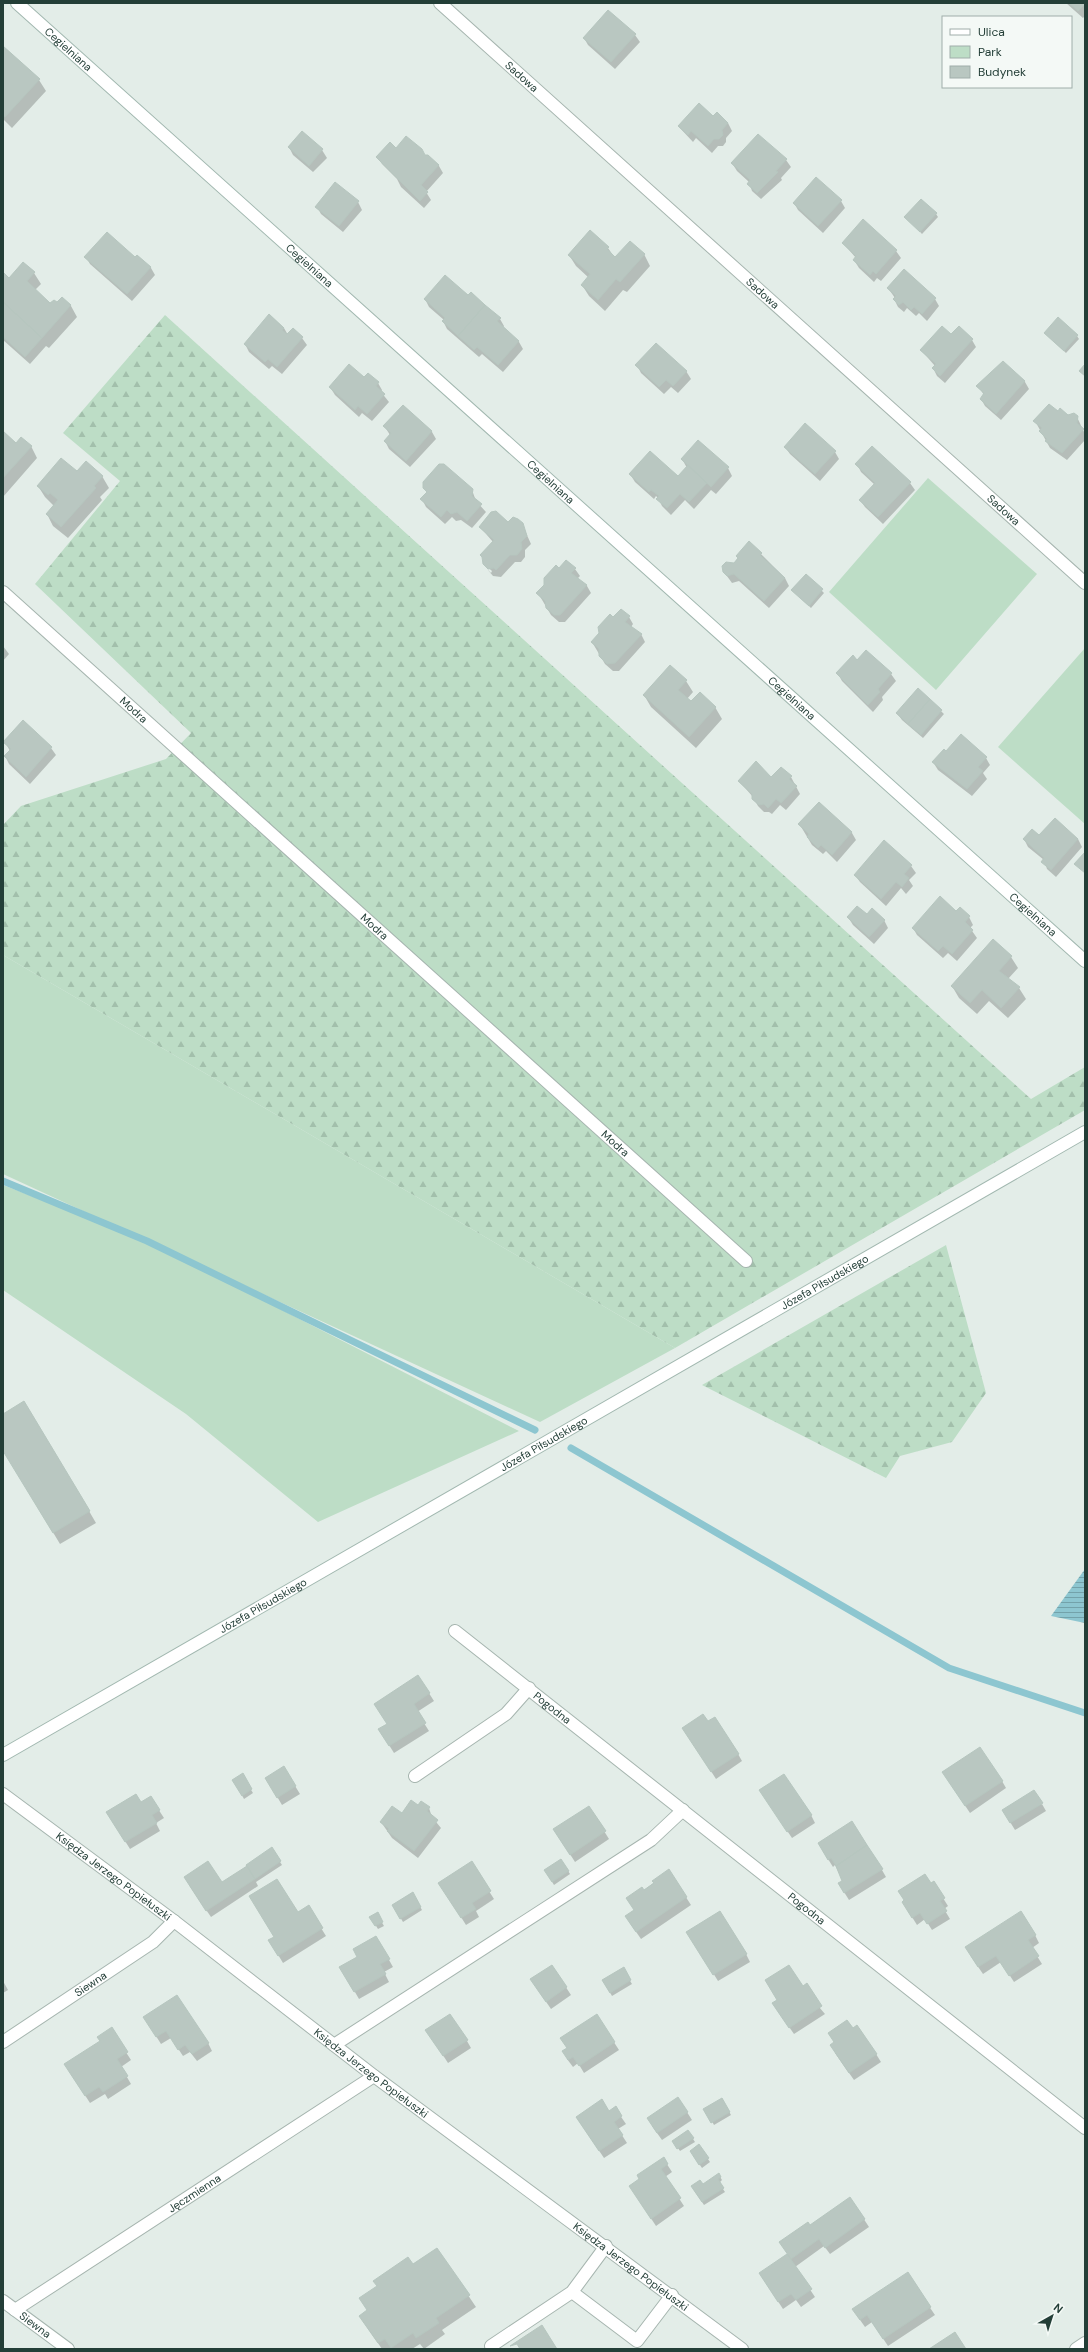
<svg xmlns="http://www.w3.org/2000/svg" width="1088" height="2352" viewBox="0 0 1088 2352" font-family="'DM Sans',sans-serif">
  <defs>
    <pattern id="forest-firs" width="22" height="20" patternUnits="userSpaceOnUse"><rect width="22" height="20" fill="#bdddc6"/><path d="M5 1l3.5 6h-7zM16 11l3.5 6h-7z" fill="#a2bfab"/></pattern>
    <pattern id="water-rules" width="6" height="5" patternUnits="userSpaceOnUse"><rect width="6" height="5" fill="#8dc6d0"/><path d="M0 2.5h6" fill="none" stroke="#73a2aa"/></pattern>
  </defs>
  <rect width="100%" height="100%" fill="#e3ede8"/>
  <path fill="#bdddc6" d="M928,478L1037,574L936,690L829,592Z
    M1085,648V824L998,747Z
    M3,955L675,1348L540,1422L3,1174Z
    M3,1185L147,1241L519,1431L318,1522L186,1414L3,1290Z"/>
  <path fill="url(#forest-firs)" d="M165,315L1031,1099L1085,1067V1110L675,1348L3,955V825L21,806L166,759L191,733L35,584L120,481L63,433Z
    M946,1245L986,1393L952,1442L900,1456L886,1478L702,1385Z"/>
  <path fill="url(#water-rules)" d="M1085,1569V1623L1051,1616Z"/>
  <path fill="#0003" d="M1066,3H1085V16L1083,18Z
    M608,11L635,35L640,42L615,69L588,45L584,38Z
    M3,48L39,80L46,91L12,128L3,119Z
    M717,114L728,123L732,131L726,138V142L723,146H718L712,153L696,138L693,142L679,127L713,117Z
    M302,132L322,150L327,158L313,172L293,155L289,147Z
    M396,149L428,156L439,166L443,173L426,192L431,200L424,208L401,187L397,179L382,164L377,157Z
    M786,160L791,167L781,178L782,180L761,199L752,191L749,182L737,171L732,163Z
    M841,201L845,208L823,233L798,210L794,203Z
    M358,202L362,210L343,232L321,214L317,207Z
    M936,214L938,217L922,234L906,217Z
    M843,243L896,251L901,258L881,281L877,278L874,282L859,268L854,260L856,258Z
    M608,248L615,258L644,254L650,266L627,292L623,290L605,311L589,296L582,285L589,278L576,266L569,255Z
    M137,256L151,268L155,275L132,301L90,264L86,257L135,259Z
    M23,263L34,273L41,284L35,290L50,304H57L62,298L71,306L77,317L49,348L46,346L30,364L3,340V274L9,279Z
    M888,288L935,299L939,306L927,321L919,313L916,316L907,308L904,312L898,307L894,299L895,298Z
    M468,297L500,319L504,326L503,328L519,342L523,349L503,372L482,354L479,357L447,329L443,321L444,320L429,307L425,299Z
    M269,315L284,328L288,335L293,330L302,338L307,345L282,374L272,366L269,369L249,352L245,344Z
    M1045,333L1077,336L1079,339L1066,353Z
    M951,336L972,340L976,347L945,383L937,376L933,368L935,366L921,350Z
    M1003,362L1025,382L1029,389L1001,420L985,406L981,399L984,395L978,386Z
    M637,365L686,371L691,379L678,393L671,387L664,394L641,373Z
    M365,379L378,383L382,390L381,392L389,402L372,421L362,413L359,417L335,395L330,387Z
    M403,406L432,432L436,439L410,467L389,449L385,441L390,435L385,427Z
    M1058,412L1077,417L1085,434V440L1067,460L1050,448L1035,421Z
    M3,433L16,444L31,446L37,458L3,497Z
    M785,447L835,452L839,459L820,481L790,454Z
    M682,459L728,468L732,476L716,494L711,490L694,509L685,500L671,515L662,506L658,498L656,496L654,499L635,482L630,474L678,478L687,468Z
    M857,464L910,483L915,490L883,524L865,507L860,500L875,485L861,472Z
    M77,473L102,476L109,488L100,497L102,500L68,538L53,526L47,514L54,506L45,497L38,486Z
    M424,488L472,490L476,501L486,512L472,528L461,520L456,521L452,517L445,524L426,507L422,499L427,493Z
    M508,523L522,524L531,544L525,550V557L521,562H515L501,577L493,576L487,569L491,573L492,571L484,564L493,542L480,527Z
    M749,542L785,578L789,586L769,608L739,581L732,583L724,572L734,564Z
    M567,561L575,569L580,576L577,579L587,586L591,593L565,622H559L551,615L538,593Z
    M806,575L824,593L811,608L792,590Z
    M629,617L633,624L631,627L641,634L645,642L619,671H613L605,664L592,642L613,619Z
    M3,646L9,654L3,661Z
    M838,674H891L896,681L882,697L883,700L873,712L842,681Z
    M686,681L693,692L687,699L691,703L715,707L722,719L696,748L651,707L644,695Z
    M918,689L944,714L923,738L902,720L897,713Z
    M5,742L51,748L56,755L30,784L9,764L5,756L10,751Z
    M946,752L986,758L990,765L983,773L987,779L972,796L938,770L933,762Z
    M791,777L800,794L786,810L780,805L772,814L769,812H764L758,806L753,797L739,781Z
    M819,803L852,833L856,840L837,862L826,851L823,854L812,845L800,825Z
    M1039,836L1078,839L1082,847L1056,877L1047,869L1044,860L1028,847L1024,839Z
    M911,866L916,873L909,880L913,886L906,894L901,888L886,906L860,882L855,875Z
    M956,913L969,917L973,925L970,928L977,938L957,961L948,953L943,958L917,935L913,928Z
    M867,916L884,920L888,928L874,944L853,925L848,917Z
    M993,941L1011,957L1018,968L1008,979L1019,988L1026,999L1008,1018L989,1001L977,1014L959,998L952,986Z
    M3,1415L89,1511L96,1523L60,1544L3,1449Z
    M418,1676L434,1701L417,1712L429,1731L394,1753L384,1737L388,1724Z
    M708,1723L738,1754L742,1761L716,1779L688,1735Z
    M284,1768L300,1794L282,1805L266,1778Z
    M242,1775L253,1793L244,1799L234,1780Z
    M948,1780L1002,1781L1006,1788L970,1813Z
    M151,1798L164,1818L156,1823L160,1831L130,1849L112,1820Z
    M765,1798L811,1815L815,1823L792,1838Z
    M1042,1804L1046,1811L1015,1830L1007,1817Z
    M418,1806L429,1808L432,1817L441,1828L418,1858L392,1838L381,1822Z
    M589,1807L609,1839L575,1862L559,1837Z
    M272,1849L282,1865L256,1882L258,1886L211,1917L189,1885L221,1884Z
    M823,1851L882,1870L886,1877L849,1900L839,1884L843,1881L835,1865L833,1867Z
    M471,1863L494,1899L476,1911L479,1917L466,1925L444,1890Z
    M545,1870L568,1871L570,1874L554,1885Z
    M669,1871L691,1905L641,1939L630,1923L635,1910L643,1891Z
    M933,1882L948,1906L944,1909L950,1919L932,1930L925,1919L917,1925L907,1909Z
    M412,1893L422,1910L403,1922L393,1905Z
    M308,1907L326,1936L283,1963L274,1948L275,1937L297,1913Z
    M377,1914L384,1926L378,1929L371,1918Z
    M1035,1935L1039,1943L1032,1948L1042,1964L1014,1982L1001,1962L983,1974L970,1955Z
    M376,1937L393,1967L384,1972L389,1982L359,1999L341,1968L358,1957Z
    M692,1939L746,1954L750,1962L718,1981Z
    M552,1966L571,1995L551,2009L536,1987Z
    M623,1969L632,1984L612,1996L603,1980Z
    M3,1981L8,1990L3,1993Z
    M803,1988L825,2014L794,2034L778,2011V2000Z
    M597,2016L619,2050L584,2073L578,2063L573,2067L567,2059L568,2049Z
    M149,2025L208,2043L212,2051L197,2061L190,2052L183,2056L171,2038L161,2044Z
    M111,2029L131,2060L121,2067L131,2084L108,2099L105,2094L90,2103L70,2072L101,2042Z
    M431,2037L467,2041L471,2048L448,2063Z
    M835,2053L876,2054L881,2062L854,2080Z
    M678,2098L692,2120L662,2140L652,2126Z
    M722,2099L731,2115L714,2125L705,2109Z
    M615,2108L626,2124L618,2129L627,2143L604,2158L577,2118L609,2112Z
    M688,2131L695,2142L680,2151L673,2141Z
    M699,2146L710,2162L702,2168L693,2155Z
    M663,2158L672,2172L665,2177L684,2206L656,2226L635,2194Z
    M719,2175L722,2180L719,2183L725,2192L704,2205L694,2190Z
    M850,2198L869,2227L830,2254L824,2246L795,2267L815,2297L801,2307L796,2300L783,2309L760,2274L788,2254L810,2226Z
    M437,2249L476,2307L442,2330L445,2334L424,2349L420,2344L412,2349H382L367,2327L368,2311L378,2287Z
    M907,2274L935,2315L888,2346L872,2322L865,2327L858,2317Z"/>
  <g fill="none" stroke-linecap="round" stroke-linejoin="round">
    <path stroke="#8dc6d0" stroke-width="7" d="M3,1181L147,1241L535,1430
      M571,1448L949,1668L1085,1713"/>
  </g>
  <path fill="#b9c7c1" stroke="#b6c6bf" d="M1069,3H1085V4L1078,11Z
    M608,10L636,34L611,62L583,38Z
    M3,46L40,79L5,117L3,115Z
    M699,103L713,116L717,112L728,123L722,130L723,135L719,139H714L708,146L691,131L688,135L678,126Z
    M302,131L323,149L309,166L288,147Z
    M758,134L787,159L776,171L778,172L757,193L747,184L750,180L731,163Z
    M406,136L422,149L425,155H428L439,165L421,185L428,192L420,201L376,157L390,142L396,148Z
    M816,177L842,200L818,226L793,203Z
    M335,182L359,201L339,226L315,207Z
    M921,199L937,213L920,232L904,217Z
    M863,219L897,250L876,274L873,271L870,275L853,260L856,256L842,243Z
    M590,230L609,247L607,249L615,257L630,241L645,254L620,282L616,279L598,300L581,285L590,274L568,255Z
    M107,232L135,257L137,255L151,267L127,294L84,257Z
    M23,262L35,272L27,281L50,303L54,300L57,302L62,297L71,305L42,338L3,302V272L9,278Z
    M904,269L936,298L922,314L914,307L911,310L903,302L899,305L893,299L896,296L887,288Z
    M445,275L468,295L471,292L485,305L458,336L442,321L445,318L424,299Z
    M3,302L42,338L25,357L3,337Z
    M485,305L501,318L497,321L519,341L498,365L477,347L474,350L458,336Z
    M269,314L284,328L282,330L287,334L293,328L303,337L277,367L268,359L265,362L244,344Z
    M1058,317L1078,335L1064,351L1044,333Z
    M942,326L951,334L959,326L973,339L940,376L932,368L936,364L920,350Z
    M656,343L687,371L673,386L666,380L659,387L635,365Z
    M1003,361L1025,381L996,414L980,399L984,393L976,386Z
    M349,364L364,377L368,373L379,382L376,386L385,394L367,414L358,406L355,410L329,387Z
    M1085,364V376L1079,371Z
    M1049,404L1058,411L1060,408L1068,415L1074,413L1078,416L1077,423L1084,429L1062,453L1045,441L1047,439L1039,431L1042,428L1033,421Z
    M403,405L432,431L406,461L384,441L391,433L383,426Z
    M805,423L836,451L815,474L784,447Z
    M3,431L16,443L21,437L32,446L3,478Z
    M698,440L729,467L711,487L681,459Z
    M872,446L911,482L878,517L859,500L875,483L855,464Z
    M650,451L678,476L688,465L707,483L689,502L680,494L667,508L656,499L659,496L651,490L649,492L629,474Z
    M61,458L77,471L86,461L103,476L94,486L96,488L61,527L46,514L58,500L50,493L48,495L37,486Z
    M439,464H444L473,489L472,496L482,504L467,521L457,512L451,514L447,510L441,517L420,499L427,492L423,488V482Z
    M496,511L508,522L513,517L518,519L523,523L527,536L521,542L522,549L517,555H510L496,570L494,568L488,569L483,564L482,557L480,555L494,540L479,527L491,512Z
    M749,541L762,553L760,555L785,578L764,601L734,574L727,576L723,572L722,566L726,562L734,563L738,558L736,556Z
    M566,560L576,568L571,573L587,585L560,615H554L546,608L545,601L536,593L544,585V578L556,565L559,568Z
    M806,574L823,589L809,606L791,590Z
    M621,609L630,616L625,622L642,634L615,663L607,664L599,656V649L591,642L599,633L598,627L610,614L613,617Z
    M866,650L892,673L878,689L880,692L868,705L836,673L853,655L857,660Z
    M670,665L687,680L678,690L691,701L700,692L716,707L689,737L643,695Z
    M918,688L930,699L908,724L896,713Z
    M930,699L942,710L921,735L908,724Z
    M23,720L52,747L26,777L4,756L11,749L3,742Z
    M961,734L987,757L978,767L983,771L967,789L932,762L944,749L946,751Z
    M756,761L771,777L781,767L792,776L789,779L797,786L781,803L776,799L768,808L764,804L759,805L752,799V794L738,781Z
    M819,802L852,832L832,855L821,845L818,848L807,837L809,834L798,824Z
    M1055,818L1078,839L1051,870L1041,862L1044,858L1023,839L1032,829L1039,835Z
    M884,840L912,865L904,874L909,878L902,887L896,882L881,899L854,875Z
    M1085,852V873L1074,864Z
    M940,896L956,911L960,907L970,916L965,922L973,930L952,954L943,946L938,951L912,928Z
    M857,906L867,914L872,908L885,920L869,937L847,917Z
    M993,939L1012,956L999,971L1020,987L1001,1008L982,990L970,1003L951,986Z
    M24,1401L90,1511L53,1533L3,1451V1414Z
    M418,1675L430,1693L414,1704L426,1723L389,1746L378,1729L387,1724L374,1704Z
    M703,1714L708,1721L715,1717L739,1754L711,1772L682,1728Z
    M980,1747L1003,1781L965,1806L942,1772Z
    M284,1766L296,1786L277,1798L265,1778Z
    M243,1773L252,1789L242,1796L232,1780Z
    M784,1774L812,1815L787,1832L759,1790Z
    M1034,1790L1043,1803L1010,1823L1002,1810Z
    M136,1794L141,1802L151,1796L160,1810L152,1815L157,1823L125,1842L106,1812Z
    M411,1800L418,1805L421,1801L430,1807L427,1811L438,1820L414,1851L387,1831L389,1829L380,1822L392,1806L402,1813Z
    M589,1806L606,1831L570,1855L553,1829Z
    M852,1821L867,1845L836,1866L831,1858L828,1860L818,1843Z
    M867,1845L883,1869L844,1893L838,1883L842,1881L836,1866Z
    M272,1847L281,1861L255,1879L246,1865Z
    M561,1859L569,1871L552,1882L544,1870Z
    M208,1861L222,1882L247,1866L255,1879L206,1911L184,1877Z
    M472,1861L491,1891L472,1903L476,1909L461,1918L438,1883Z
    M669,1869L687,1897L636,1932L625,1916L634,1910L626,1898L642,1887L644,1890L654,1883L652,1881Z
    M925,1874L931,1883L934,1881L945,1898L940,1901L947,1911L927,1924L920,1913L912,1918L902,1902L904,1900L898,1891Z
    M277,1879L298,1912L309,1905L323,1928L278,1956L268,1940L274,1937L249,1896Z
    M413,1892L421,1907L400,1919L392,1905Z
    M720,1911L747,1954L713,1975L686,1932Z
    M1021,1911L1036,1935L1028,1940L1039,1956L1009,1976L996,1956L978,1967L965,1947Z
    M378,1912L383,1922L375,1926L369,1917Z
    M376,1936L390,1959L380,1964L386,1974L354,1992L339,1967L357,1957L353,1949Z
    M552,1965L567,1987L546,2002L530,1979Z
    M789,1965L803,1986L807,1983L822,2006L789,2028L772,2003L777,2000L765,1980Z
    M624,1967L631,1980L610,1993L602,1980Z
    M177,1995L209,2043L192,2054L185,2045L178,2050L166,2031L156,2037L143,2017Z
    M450,2014L468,2040L443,2056L425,2030Z
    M597,2014L615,2042L579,2066L573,2057L568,2060L562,2051L567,2048L560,2038Z
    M847,2020L853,2028L857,2025L877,2054L849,2073L830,2045L834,2042L828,2033Z
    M112,2027L128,2052L117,2059L128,2076L103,2092L99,2087L85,2096L64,2064L100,2041L97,2037Z
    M678,2097L688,2112L657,2133L647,2118Z
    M722,2098L730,2112L711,2123L703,2109Z
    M602,2099L609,2111L616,2106L622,2116L614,2122L623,2135L599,2151L576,2117Z
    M688,2130L694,2138L677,2149L672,2141Z
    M699,2144L709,2158L699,2165L690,2151Z
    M664,2157L668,2164L661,2169L681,2198L651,2219L629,2186L639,2179L637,2175Z
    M719,2173L721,2177L718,2179L724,2188L702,2202L691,2186L700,2180L703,2184Z
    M850,2197L865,2219L825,2248L819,2239L791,2259L779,2242L808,2222L810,2225Z
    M437,2248L470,2295L436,2318L439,2323L416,2338L413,2333L391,2348L385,2339L378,2343L359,2316L367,2310L359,2298L377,2286L373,2281L408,2257L413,2264Z
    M787,2254L812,2289L796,2300L791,2294L778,2302L759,2273Z
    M908,2272L931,2307L883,2339L867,2315L860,2320L852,2309Z
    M542,2325L557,2349H520L517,2344L510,2346Z
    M955,2332L966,2349H929Z"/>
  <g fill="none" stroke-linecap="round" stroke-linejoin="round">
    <g stroke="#a6b5af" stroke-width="14">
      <path id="lane" d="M606,2246L572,2292L637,2341L672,2295
        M493,2349L491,2346L572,2292"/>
    </g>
    <g stroke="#a6b5af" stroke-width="14">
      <g id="street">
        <path id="s1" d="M440,3L1085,583"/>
        <path id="s2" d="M3,592L746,1261"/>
        <path id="s3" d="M455,1631L1085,2128"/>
        <path d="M415,1776L506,1714L529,1688"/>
        <path id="s4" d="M3,1794L174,1921L374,2076L742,2349"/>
        <path id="s5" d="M3,2042L153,1942L174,1921"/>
        <path d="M334,2045L651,1840L683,1810"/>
        <path id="s6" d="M3,2301L68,2349"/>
        <path id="s7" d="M15,2310L374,2076"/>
        <path d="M1076,2349L1085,2343"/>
      </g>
    </g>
    <g stroke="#a2b8b0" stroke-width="14">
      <g id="secondary">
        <path id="s8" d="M17,3L1085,961"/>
        <path id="s9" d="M3,1755L1085,1132"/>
      </g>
    </g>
    <use href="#lane" stroke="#fff" stroke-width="12"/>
    <use href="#street" stroke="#fff" stroke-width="12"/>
    <use href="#secondary" stroke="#fff" stroke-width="12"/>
  </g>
  <g text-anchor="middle" stroke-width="4" stroke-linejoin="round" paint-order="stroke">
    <g font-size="11" fill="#233e37" stroke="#f4f9f6">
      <text dy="4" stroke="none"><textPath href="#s8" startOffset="69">Cegielniana</textPath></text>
      <text dy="4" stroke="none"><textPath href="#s1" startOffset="110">Sadowa</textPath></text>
      <text dy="4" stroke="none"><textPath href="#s8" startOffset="393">Cegielniana</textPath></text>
      <text dy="4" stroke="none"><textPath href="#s1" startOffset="434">Sadowa</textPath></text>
      <text dy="4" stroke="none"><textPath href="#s8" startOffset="717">Cegielniana</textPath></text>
      <text dy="4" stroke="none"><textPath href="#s1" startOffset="758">Sadowa</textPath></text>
      <text dy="4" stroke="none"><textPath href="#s8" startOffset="1041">Cegielniana</textPath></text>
      <text dy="4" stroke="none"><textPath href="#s2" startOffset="176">Modra</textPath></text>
      <text dy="4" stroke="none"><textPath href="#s8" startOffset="1365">Cegielniana</textPath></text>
      <text dy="4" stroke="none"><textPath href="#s2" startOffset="500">Modra</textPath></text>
      <text dy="4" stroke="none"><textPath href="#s2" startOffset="824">Modra</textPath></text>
      <text dy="4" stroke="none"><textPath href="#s9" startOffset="948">Józefa Piłsudskiego</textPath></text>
      <text dy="4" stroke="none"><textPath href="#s9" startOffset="624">Józefa Piłsudskiego</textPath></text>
      <text dy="4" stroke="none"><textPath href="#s9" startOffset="300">Józefa Piłsudskiego</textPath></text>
      <text dy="4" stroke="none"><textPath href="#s3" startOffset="124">Pogodna</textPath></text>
      <text dy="4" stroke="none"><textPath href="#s4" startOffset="138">Księdza Jerzego Popiełuszki</textPath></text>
      <text dy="4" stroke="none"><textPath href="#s3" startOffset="448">Pogodna</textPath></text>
      <text dy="4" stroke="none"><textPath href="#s5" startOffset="105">Siewna</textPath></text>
      <text dy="4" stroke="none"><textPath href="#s4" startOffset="462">Księdza Jerzego Popiełuszki</textPath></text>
      <text dy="4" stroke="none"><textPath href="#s7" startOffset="214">Jęczmienna</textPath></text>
      <text dy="4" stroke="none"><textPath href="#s4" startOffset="786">Księdza Jerzego Popiełuszki</textPath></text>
      <text dy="4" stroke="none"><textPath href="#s6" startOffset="40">Siewna</textPath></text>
    </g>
  </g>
  <rect width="1088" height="2352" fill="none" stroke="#233e37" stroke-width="8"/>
  <rect x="942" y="16" width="130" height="72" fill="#f4f9f6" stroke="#a0aeaa"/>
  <rect x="950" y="29" width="20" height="6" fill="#ffffff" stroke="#a0aeaa"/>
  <text x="978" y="36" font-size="12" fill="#233e37">Ulica</text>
  <rect x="950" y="46" width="20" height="12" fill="#bdddc6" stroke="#a0aeaa"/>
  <text x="978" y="56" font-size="12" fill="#233e37">Park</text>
  <rect x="950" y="66" width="20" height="12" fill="#b9c7c1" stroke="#a0aeaa"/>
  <text x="978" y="76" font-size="12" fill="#233e37">Budynek</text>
  <g transform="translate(1052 2316) rotate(39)" stroke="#f4f9f6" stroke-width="3" paint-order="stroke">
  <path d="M0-3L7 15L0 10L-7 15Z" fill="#233e37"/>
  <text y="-6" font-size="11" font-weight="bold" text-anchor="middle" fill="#233e37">N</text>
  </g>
</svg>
